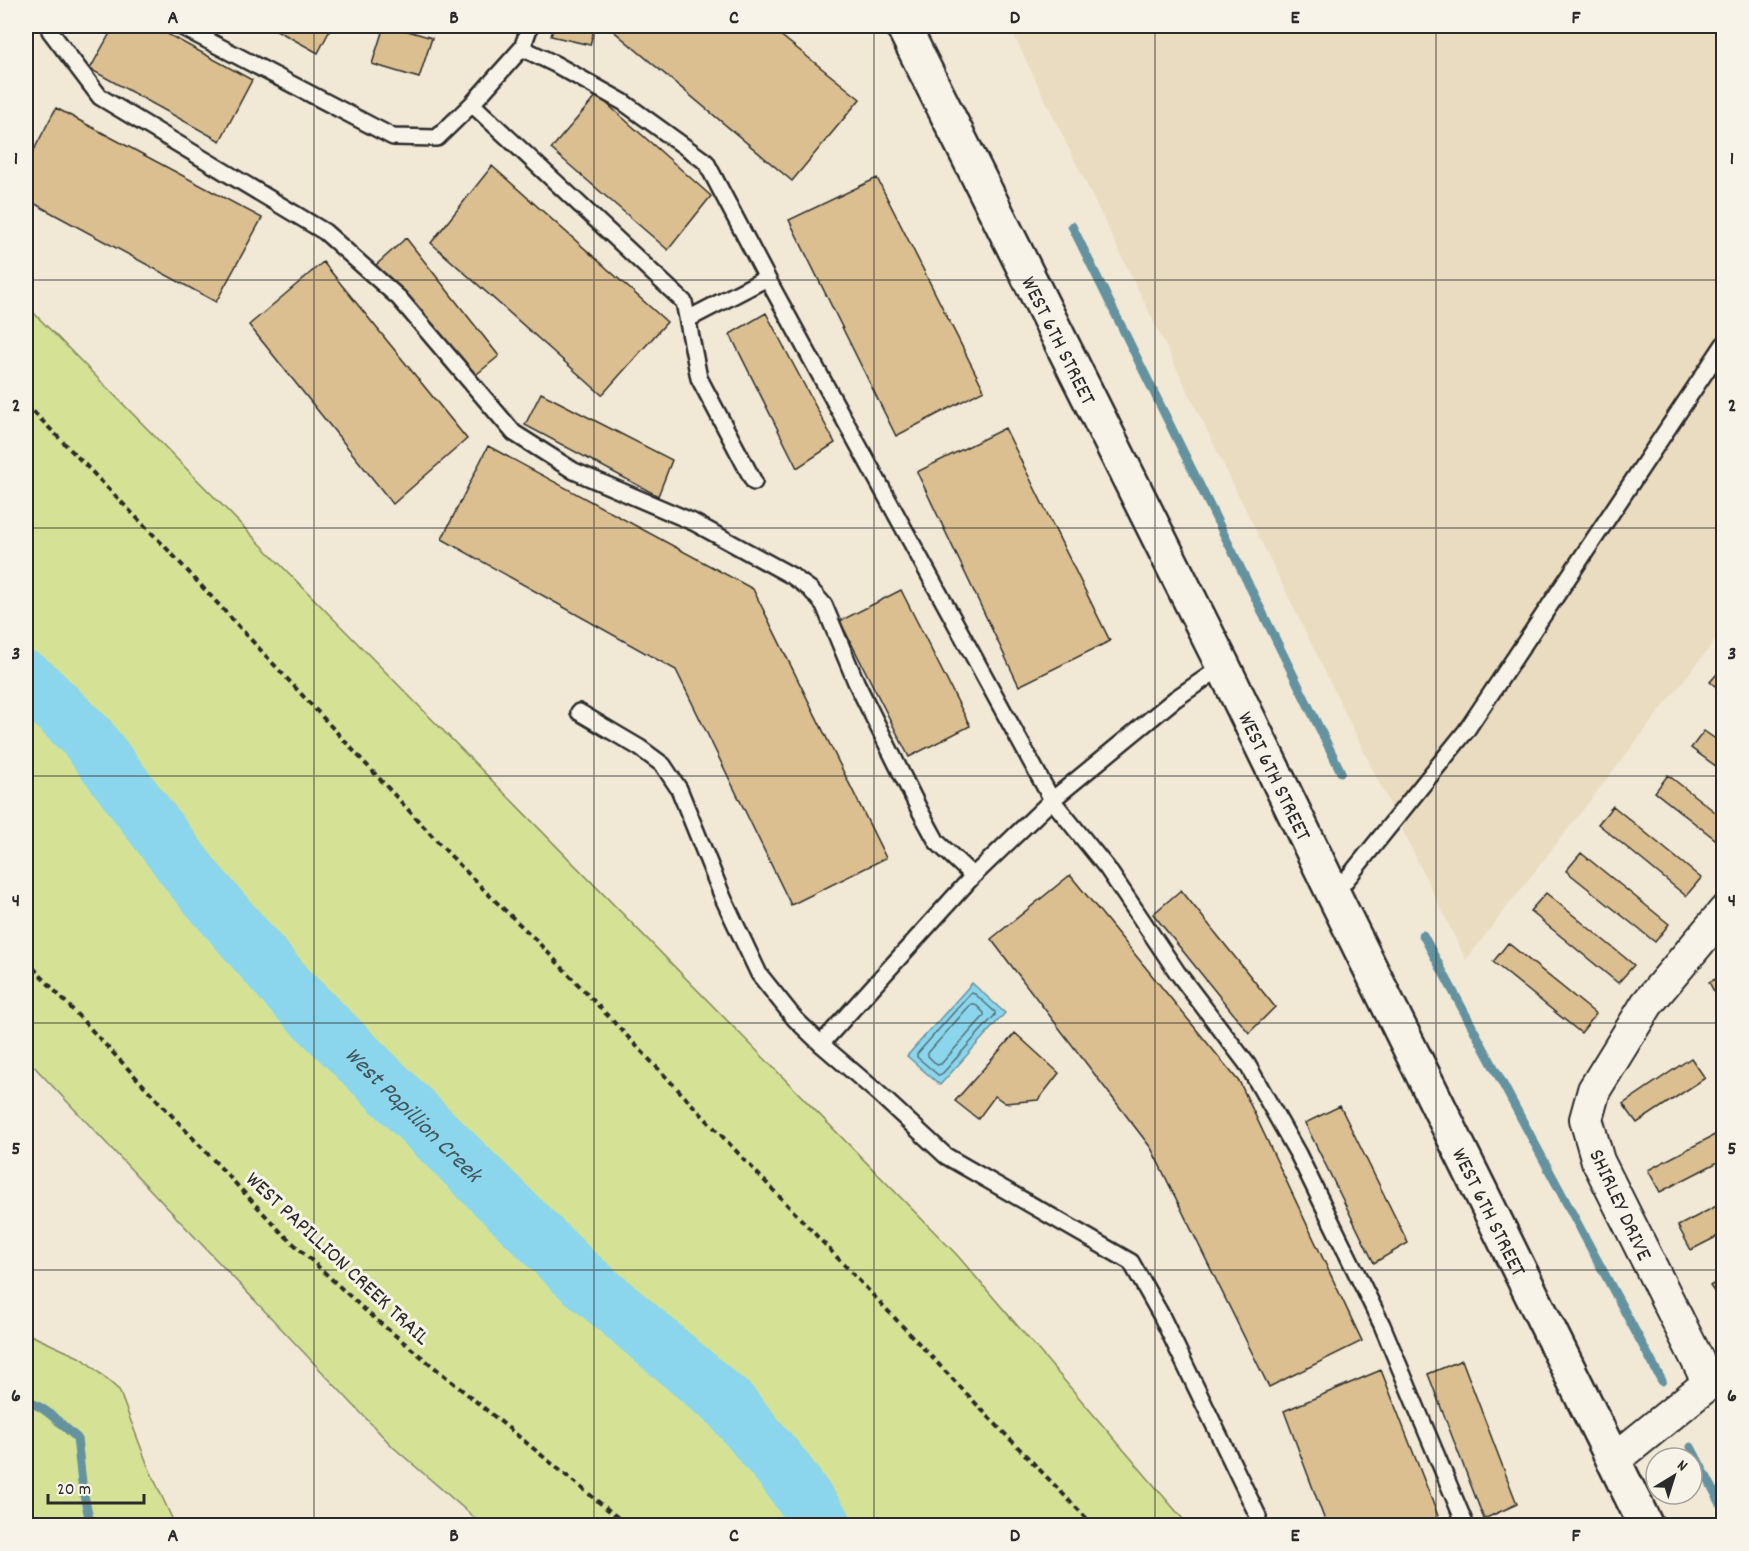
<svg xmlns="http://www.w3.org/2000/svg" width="1749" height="1551" viewBox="0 0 1749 1551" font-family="Dekko,sans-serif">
  <rect width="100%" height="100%" fill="#f1e9d6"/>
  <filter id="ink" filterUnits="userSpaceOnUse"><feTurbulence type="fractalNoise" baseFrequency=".0167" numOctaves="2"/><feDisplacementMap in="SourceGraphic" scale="12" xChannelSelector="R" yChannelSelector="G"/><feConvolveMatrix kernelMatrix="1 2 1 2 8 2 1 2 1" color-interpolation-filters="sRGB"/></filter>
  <g filter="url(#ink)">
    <path fill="#eadcc1" d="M1009,26H1723V630L1466,960Z"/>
    <path fill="#d5e295" stroke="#808660" stroke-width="1.5" d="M26,305L957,1255L1188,1525H483L393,1447L26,1058Z
      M26,1333L83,1359L119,1390L148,1466L175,1525H31L26,1516Z"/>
    <path fill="#8bd6ec" stroke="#65929f" stroke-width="1.5" d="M972,983L1005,1013L940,1085L907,1056Z"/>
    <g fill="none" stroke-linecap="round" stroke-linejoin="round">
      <path stroke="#516f78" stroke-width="1.5" d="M971,993L975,994L995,1012V1015L942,1074L938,1075L917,1057V1054Z
        M971,1004H975L984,1013V1016L941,1064L937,1065L928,1056V1053Z"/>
      <path stroke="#65929f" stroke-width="9" d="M1072,226L1341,772
        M1423,935L1662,1381
        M26,1401C45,1406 62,1425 77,1438L83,1491L91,1526
        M1691,1447L1724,1510"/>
      <path stroke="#8bd6ec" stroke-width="57" id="s1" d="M26,679L36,687L87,737L193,878L291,992L574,1272L731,1406L784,1470L824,1526"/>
    </g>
    <path fill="#dbbf90" stroke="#2b2b2b" stroke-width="1.5" d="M114,26H153L252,80L220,141L90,69Z
      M269,26H332L318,53Z
      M384,26H391L432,38L419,78L372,64Z
      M554,26H595L590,45L551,36Z
      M613,26H769L860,99L792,181L610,28Z
      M597,95L711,196L668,250L551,149Z
      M56,108L262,218L216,302L26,199V165Z
      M492,166L667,322L602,395L431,243Z
      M877,178L984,390L896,436L789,220Z
      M406,238L499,356L472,378L376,265Z
      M323,262L467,439L393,504L249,325Z
      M766,313L835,443L797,468L730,334Z
      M541,393L672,460L658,496L525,425Z
      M1005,428L1110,641L1019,686L917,472Z
      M488,446L753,589L886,858L791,905L676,670L442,539Z
      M901,590L970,726L909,757L840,621Z
      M1724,666V693L1710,682Z
      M1704,731L1724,745V772L1691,748Z
      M1668,775L1724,819V846L1655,792Z
      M1613,806L1701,878L1686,896L1598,824Z
      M1581,853L1669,924L1655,942L1566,871Z
      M1070,875L1240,1083L1362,1341L1269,1387L1151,1148L991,939Z
      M1181,890L1275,1007L1249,1033L1153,914Z
      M1546,893L1634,965L1618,983L1530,911Z
      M1508,943L1596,1014L1581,1033L1493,962Z
      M1724,975V1005L1722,1006L1709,982Z
      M1015,1033L1059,1073L1038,1100L1005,1103L995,1096L978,1119L955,1101Z
      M1691,1058L1705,1078L1637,1123L1623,1104Z
      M1340,1106L1408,1243L1374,1263L1305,1123Z
      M1724,1130V1159L1660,1192L1648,1170Z
      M1724,1202V1233L1691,1250L1678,1226Z
      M1724,1277V1306L1710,1286Z
      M1462,1360L1517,1504L1484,1519L1428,1374Z
      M1381,1370L1442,1526H1327L1284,1411Z"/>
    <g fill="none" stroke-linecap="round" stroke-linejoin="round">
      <g stroke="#2b2b2b" stroke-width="20">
        <path id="lane" d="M51,26L50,31L100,97L325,232L399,298L514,433L574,471L693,522L792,576L810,589L824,605L856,682L919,809L937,842L973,876L1052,800L1107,868L1177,972L1247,1064L1298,1154L1382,1325L1466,1526
          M180,26L393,137L437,138L472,104L522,48L530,26
          M522,48L555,64L623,102L706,162L767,278L688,319
          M472,104L684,302L699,378L754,482
          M767,278L1052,800L1175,699L1223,666
          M579,712L640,748L663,765L679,789L724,900L759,974L795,1019L821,1044L973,876
          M1334,895L1466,731L1724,344
          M821,1044L878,1093L946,1156L1131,1262L1161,1315L1258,1516"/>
      </g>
      <g stroke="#2b2b2b" stroke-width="36">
        <path id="street" d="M1709,1383L1598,1161L1586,1119L1594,1090L1647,1004L1724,912
          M1613,1461L1724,1371"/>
      </g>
      <g stroke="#2b2b2b" stroke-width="38">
        <g id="secondary">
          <path id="s2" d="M903,26L1223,666L1334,895L1646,1526"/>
        </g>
      </g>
      <path stroke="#2b2b2b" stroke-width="4" stroke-dasharray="6 4.5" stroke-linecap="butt" d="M26,404L171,553L449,854L486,892L535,939L982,1410L1094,1526
        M26,960L281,1232L368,1313L628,1526"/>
      <use href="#lane" stroke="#f7f3e8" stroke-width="15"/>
      <use href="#street" stroke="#f7f3e8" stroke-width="32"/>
      <use href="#secondary" stroke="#f7f3e8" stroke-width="33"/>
    </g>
  </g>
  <path fill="none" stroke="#2b2b2b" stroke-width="1.5" stroke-opacity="0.55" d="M314,26V1526M594,26V1526M874,26V1526M1155,26V1526M1436,26V1526M26,280H1724M26,528H1724M26,776H1724M26,1023H1724M26,1270H1724"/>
  <g text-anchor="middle" stroke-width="6" stroke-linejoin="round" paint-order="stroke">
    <g font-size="22" fill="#2b2b2b" stroke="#f7f3e8">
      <text dy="8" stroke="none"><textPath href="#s2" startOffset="351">WEST 6TH STREET</textPath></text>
      <text dy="8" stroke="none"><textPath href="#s2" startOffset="837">WEST 6TH STREET</textPath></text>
      <text transform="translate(1622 1204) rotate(65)" y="8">SHIRLEY DRIVE</text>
      <text dy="8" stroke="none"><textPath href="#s2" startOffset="1323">WEST 6TH STREET</textPath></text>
      <text transform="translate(339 1257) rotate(43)" y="8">WEST PAPILLION CREEK TRAIL</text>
    </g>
    <g font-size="24" font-style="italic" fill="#43565b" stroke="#f7f3e8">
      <text dy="8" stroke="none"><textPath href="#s1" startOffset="584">West Papillion Creek</textPath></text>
    </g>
  </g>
  <rect width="1749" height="1551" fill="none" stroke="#f7f3e8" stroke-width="66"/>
  <g transform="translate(1674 1476) rotate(38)"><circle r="28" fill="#f7f3e8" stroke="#a5a39c" stroke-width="1.5"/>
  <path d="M0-4.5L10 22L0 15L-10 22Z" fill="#2b2b2b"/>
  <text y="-9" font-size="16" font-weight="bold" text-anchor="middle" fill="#2b2b2b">N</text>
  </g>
  <path d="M48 1494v9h96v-9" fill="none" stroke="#2b2b2b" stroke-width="3"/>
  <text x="57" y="1494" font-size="18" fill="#2b2b2b" stroke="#f7f3e8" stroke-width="4.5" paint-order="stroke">20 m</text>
  <rect x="33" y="33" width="1683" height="1485" fill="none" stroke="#2b2b2b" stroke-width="2"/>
  <g font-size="20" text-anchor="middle" font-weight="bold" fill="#2b2b2b">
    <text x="173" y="23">A</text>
    <text x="454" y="23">B</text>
    <text x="734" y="23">C</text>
    <text x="1015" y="23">D</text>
    <text x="1295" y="23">E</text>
    <text x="1576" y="23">F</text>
    <text x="16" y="164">1</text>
    <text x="1732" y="164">1</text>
    <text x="16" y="411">2</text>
    <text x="1732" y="411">2</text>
    <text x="16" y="659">3</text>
    <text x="1732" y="659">3</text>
    <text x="16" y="906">4</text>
    <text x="1732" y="906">4</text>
    <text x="16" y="1154">5</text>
    <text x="1732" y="1154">5</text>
    <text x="16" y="1401">6</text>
    <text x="1732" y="1401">6</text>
    <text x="173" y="1541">A</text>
    <text x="454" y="1541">B</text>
    <text x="734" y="1541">C</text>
    <text x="1015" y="1541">D</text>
    <text x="1295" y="1541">E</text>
    <text x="1576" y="1541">F</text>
  </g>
</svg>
